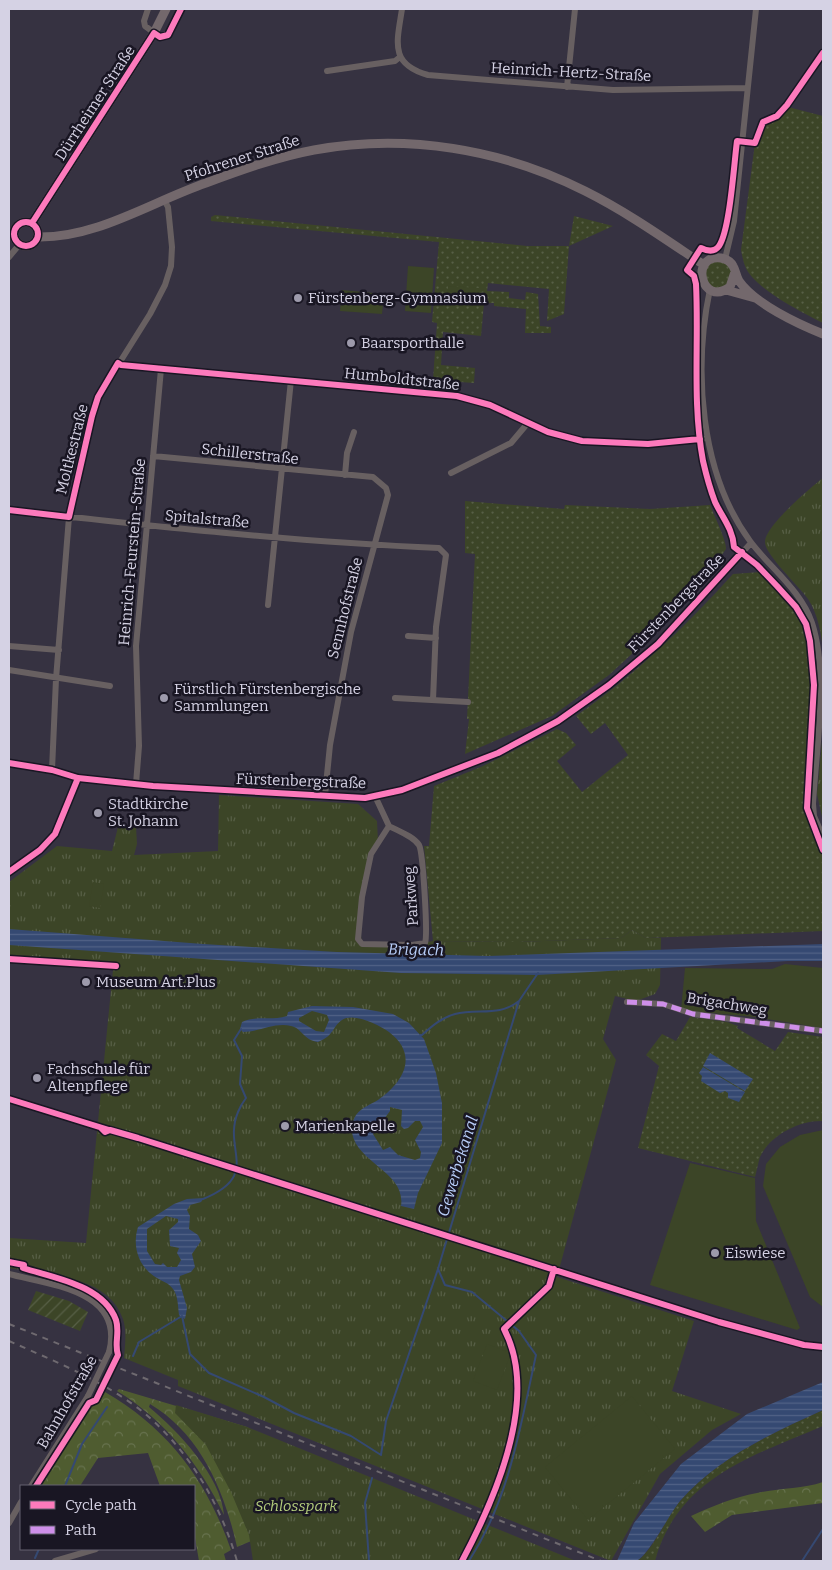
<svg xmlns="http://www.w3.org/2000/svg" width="832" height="1570" viewBox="0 0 832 1570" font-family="Bitter,serif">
  <defs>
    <pattern id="grass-dots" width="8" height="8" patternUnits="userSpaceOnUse" patternTransform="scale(1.25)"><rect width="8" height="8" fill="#3c4527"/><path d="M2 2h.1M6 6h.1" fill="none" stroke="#575f46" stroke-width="1.8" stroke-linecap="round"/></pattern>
    <pattern id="forest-crowns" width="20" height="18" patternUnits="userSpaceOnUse" patternTransform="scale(1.25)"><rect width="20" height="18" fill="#4f5c30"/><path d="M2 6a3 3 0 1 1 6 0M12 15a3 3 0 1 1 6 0" fill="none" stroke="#67724e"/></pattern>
    <pattern id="park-tufts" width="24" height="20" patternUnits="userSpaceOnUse" patternTransform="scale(1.25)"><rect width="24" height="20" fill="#3c4527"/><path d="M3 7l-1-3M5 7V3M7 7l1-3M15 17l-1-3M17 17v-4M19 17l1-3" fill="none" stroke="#575f46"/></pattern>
    <pattern id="garden-furrows" width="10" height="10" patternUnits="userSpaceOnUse" patternTransform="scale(1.25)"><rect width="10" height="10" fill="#3c4527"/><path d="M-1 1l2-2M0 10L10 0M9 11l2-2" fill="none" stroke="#575f46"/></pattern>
    <pattern id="water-rules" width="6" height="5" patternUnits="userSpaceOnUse" patternTransform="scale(1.25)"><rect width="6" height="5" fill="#354972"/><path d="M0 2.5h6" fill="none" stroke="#516286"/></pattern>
  </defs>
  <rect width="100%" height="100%" fill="#363241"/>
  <path fill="url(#grass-dots)" d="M788,107L823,116V323C802,312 753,288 745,266C743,261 742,255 741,250L755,143L765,123L775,120Z
    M215,215L527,246H569L574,216L613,226L569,246L564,314L547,321L549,289L488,283L487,291L509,292V298L525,300L526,292L538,294L540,326L551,327V333H525L526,309L494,306V303H484L481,336L443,332L441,365L475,368L474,383L433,380L437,323L432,322L439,242L211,221V217Z
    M723,260L733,270L730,284L717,289L708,285L704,271L709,263Z
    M465,501L564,509L565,505L650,509L710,505C714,515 727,542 726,549L707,576L660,628L609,675L552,716L465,754L469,719H467L475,554L465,553Z
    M761,572L793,607L808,639L812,715L805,766L807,777L805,799L810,824L823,857V931L646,938L632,930L621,938L518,942L433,941L424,846H429L434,786L483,766L557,729L566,733L576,745L557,761L582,792L628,755L605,723L591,734L576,716C635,675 685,627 733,574Z
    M690,1017L727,1022L738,1026L737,1028L775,1051L788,1032L823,1037V1121C800,1120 770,1135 760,1157C758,1163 757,1170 755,1177L638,1148L659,1066L646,1055L662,1034L676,1041Z
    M823,1410V1426C752,1456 677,1479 655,1561L638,1560C652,1552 667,1516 680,1501C717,1458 772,1433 823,1410Z"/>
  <path fill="url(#forest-crowns)" d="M119,1389L247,1427L278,1447L256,1539L237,1547C225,1493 201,1434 150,1404L149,1407C178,1431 221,1476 224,1515C200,1465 165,1420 117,1391Z
    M105,1392C169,1429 207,1481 231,1550L224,1554L226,1561H199L194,1532V1486H160L148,1453L98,1458L80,1486H38L89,1404L100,1401Z
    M823,1482V1503L732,1515L705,1532L691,1516C713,1506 734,1497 757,1493C779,1488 802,1489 823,1482Z"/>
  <path fill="url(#park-tufts)" d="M823,478V650C821,633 818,614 808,599C799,586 765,555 765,542C765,526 810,488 823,478Z
    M823,731V821L817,794Z
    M219,795L358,804L377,821L378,841L371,854L359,919L362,944L412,945L433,941L518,942L621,938L632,930L646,938H661L660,985L655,994L636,1001L615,996L603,1039L616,1060L557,1277L694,1321L672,1391L741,1414L712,1430L660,1474L611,1561L178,1386V1380L124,1358C125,1346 127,1331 123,1319C108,1275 47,1275 9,1268V1238L86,1243L113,970L9,963V882L57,846L112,851L118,827H136L137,844L134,855L218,851Z
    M176,1405L247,1427L576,1561H253L249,1535L231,1492L206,1445L175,1413Z"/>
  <path fill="url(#garden-furrows)" d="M36,1291L69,1301L88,1312L80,1331L28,1310Z"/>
  <path fill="#3c4527" d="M408,266L434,268L431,313L405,311Z
    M448,286L479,288V302L447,300Z
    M342,290L384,294L382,314L340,311Z
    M93,882L104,884L100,908L89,906Z
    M785,964L823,968V1028L754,1017L681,1010L685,968L772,969Z
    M823,1130V1307L810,1297L763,1186L766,1164L780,1147L800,1135Z
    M690,1163L755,1178L756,1221L800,1328L797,1330L650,1285Z
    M487,1344L511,1353L497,1390L473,1381Z
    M632,1396L675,1449L588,1520L545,1467Z"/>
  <path fill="url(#water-rules)" fill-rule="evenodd" d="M9,929L203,944L337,952L488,956L823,944V961H788L537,975L401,973L9,945Z
    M312,1006L353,1007L393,1014L409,1023L424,1039L436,1073L442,1103V1143L418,1193L414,1209L401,1206C406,1172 358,1164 352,1133C351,1127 353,1120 356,1115C362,1107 370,1105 378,1100C404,1082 419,1055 389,1032C379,1025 354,1012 342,1020C332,1027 334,1036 318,1042C303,1040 302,1028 291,1026C275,1022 259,1032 243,1032L240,1029L242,1022C258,1015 271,1021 287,1016L288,1012ZM312,1011L327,1015L329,1020L324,1032L316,1031L299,1021V1018ZM390,1107L402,1110L401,1126L404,1129L408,1128L415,1121H420L423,1127L415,1140L421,1152L420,1158L415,1160L398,1155L390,1147L383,1150L373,1134L390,1111Z
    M710,1053L753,1079L745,1091L703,1066Z
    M703,1067L745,1092L739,1102L728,1098V1093L725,1091L720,1093L701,1081L702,1076L699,1073Z
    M204,1198L201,1202L190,1205L187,1210L190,1216L189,1229L198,1235L201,1241L192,1254L195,1267L191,1272L180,1276L179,1280L187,1308L185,1319L179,1315C178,1307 178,1295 173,1289C168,1282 163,1282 157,1278C138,1267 132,1246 138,1227L174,1204L187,1199ZM166,1216L178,1219V1222L169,1230L170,1246L179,1248L177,1253L181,1260L177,1267H167L163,1263L161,1265L155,1264L147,1251V1229Z
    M823,1382V1410C772,1433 717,1458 680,1501C670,1513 647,1558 636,1561C630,1563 623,1561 617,1561L634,1523L681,1464L747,1414Z"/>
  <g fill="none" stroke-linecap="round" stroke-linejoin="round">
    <path stroke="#354972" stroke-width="2" d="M420,1035H422C432,1026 441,1018 455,1014C478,1008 499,1017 519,1001
      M203,1199C262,1175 222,1150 238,1112C240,1107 243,1102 246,1098L240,1084L242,1056L234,1040L241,1029
      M182,1316L190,1354L209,1373L264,1397L294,1413L351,1436L381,1455L386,1421L438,1269
      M133,1356L139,1342L182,1316
      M65,1486L82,1444L107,1407
      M35,1558L39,1549
      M369,1561L365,1503L372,1478
      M469,1561C510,1497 520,1428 536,1355L519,1331L472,1292L445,1285L438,1269L519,1001L538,973
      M802,1561L823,1529"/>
    <path stroke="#686061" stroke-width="6" d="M148,9L144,21L145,26L160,37L171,32L181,9
      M402,9C397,42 389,64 428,75L613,90L747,88
      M327,71L395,61L400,57
      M567,87L575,9
      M9,257L19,245
      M725,259L734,221L756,9
      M710,289C693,370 700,473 750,541C770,568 801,590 812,623C829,675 816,749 813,804L814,816L823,837
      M118,363L121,365L457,396L490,405L548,432L582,441L648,444L707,438
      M153,456L373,477L386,488L388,495L351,632L330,745L325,795
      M451,473L511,443L527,424
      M345,475L347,453L354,432
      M9,510C152,526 295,542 439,548L446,555L436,627L433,700
      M268,605L291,380
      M408,636L436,638
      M9,646L59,650
      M9,670L110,686
      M395,698L468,702
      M9,763L52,770L78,778L153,786L365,798L402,790L498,753L558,721L609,685L658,644L751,543
      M52,770L56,679L69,517L92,416L98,397L150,314L165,285L171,266L172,247L168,207L164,200
      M136,784L139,746L136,646L161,369
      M375,796L389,826L371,854L362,897L358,939L362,944L412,945L425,943C428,935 423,852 419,845C413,836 398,831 389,826
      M9,872L40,850L55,834L78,778
      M627,1002L663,1004L693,1014L823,1031
      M9,1099L101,1128
      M9,1274C51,1285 125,1291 109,1352
      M719,1322L804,1345
      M31,1486L88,1396
      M9,1523L21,1502
      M55,1561L96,1549"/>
    <path stroke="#73686c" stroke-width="9" d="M14 234a12 12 0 1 1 24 0a12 12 0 1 1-24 0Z
      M32,223L154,33L166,9
      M38,237C97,238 151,202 206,183C241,170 277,157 314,150C406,133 502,149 585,191C627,212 665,239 704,265
      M735,272L730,287C701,308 689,254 721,258C726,259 731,262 733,266C736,271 736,276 739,281C755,304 798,324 823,334
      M726,290L755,298"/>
    <path stroke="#6e696f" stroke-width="2" stroke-dasharray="6 6" stroke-linecap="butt" d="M9,1324L601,1561
      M9,1341C54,1361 104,1381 143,1412C189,1450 221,1505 237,1561"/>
    <path stroke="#686061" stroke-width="6" d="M88,1396L109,1352"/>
    <path stroke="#ce8fe9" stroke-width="5" stroke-dasharray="10 5" stroke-linecap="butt" d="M627,1002L663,1004L693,1014L823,1031"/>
    <g stroke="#191623" stroke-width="9">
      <path id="cycleway" d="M823,53L787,105L777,116L763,122L755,143L737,141C734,163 730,230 719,246C714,253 707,251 701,248L687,270L694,276L696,284C699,343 692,402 703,461C706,474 710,489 715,502C722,517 733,529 734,547L757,565L777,586L796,607L806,624L810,641L814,685L807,808L823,850
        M14 234a12 12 0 1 1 24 0a12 12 0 1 1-24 0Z
        M32,223L154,33L160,37L168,35L181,9
        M9,510L69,517L92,416L98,397L118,363L121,365L457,396L490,405L548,432L582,441L648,444L700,439
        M9,763L52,770L78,778L153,786L365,798L402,790L498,753L558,721L609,685L658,644L742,552
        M9,872L40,850L55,834L78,778
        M9,959L116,966
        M9,1099L109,1130
        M101,1128L105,1132L110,1130L138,1138L719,1322L804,1345L823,1347
        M9,1262L24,1265L23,1268C54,1278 103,1285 116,1320C120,1332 114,1344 118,1355L96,1400L89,1403L36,1486
        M462,1561C495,1499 540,1397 504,1329L549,1286L554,1269"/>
    </g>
    <use href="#cycleway" stroke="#fd7abc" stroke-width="6"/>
  </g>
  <g fill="#9d9aab" stroke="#191623" stroke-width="2">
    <circle cx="298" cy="298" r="5"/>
    <circle cx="351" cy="343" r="5"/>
    <circle cx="164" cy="698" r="5"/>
    <circle cx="98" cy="813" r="5"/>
    <circle cx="86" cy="982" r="5"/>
    <circle cx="37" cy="1078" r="5"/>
    <circle cx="285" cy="1126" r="5"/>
    <circle cx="715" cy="1253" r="5"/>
  </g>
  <g text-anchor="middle" stroke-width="5" stroke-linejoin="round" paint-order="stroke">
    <g font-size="15" fill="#d5d2e4" stroke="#191623">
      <text transform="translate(571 72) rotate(3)" y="5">Heinrich-Hertz-Straße</text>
      <text transform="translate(95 103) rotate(-57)" y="5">Dürrheimer Straße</text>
      <text transform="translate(242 158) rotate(-18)" y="5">Pfohrener Straße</text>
      <text transform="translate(402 379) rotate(6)" y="5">Humboldtstraße</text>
      <text transform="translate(72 449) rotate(-76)" y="5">Moltkestraße</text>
      <text transform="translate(250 454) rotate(6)" y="5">Schillerstraße</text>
      <text transform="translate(207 519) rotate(5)" y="5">Spitalstraße</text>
      <text transform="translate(132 552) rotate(-85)" y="5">Heinrich-Feurstein-Straße</text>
      <text transform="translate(676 603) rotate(-46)" y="5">Fürstenbergstraße</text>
      <text transform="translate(345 608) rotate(-76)" y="5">Sennhofstraße</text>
      <text transform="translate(301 781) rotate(2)" y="5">Fürstenbergstraße</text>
      <text transform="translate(411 896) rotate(-94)" y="5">Parkweg</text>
      <text transform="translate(727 1004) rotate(9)" y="5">Brigachweg</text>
      <text transform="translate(67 1402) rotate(-60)" y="5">Bahnhofstraße</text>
    </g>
    <g font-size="15" fill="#d5d2e4" stroke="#191623" text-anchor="start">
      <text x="308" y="303">Fürstenberg-Gymnasium</text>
      <text x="361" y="348">Baarsporthalle</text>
      <text x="174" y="694">Fürstlich Fürstenbergische<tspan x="174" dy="17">Sammlungen</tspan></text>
      <text x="108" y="809">Stadtkirche<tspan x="108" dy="17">St. Johann</tspan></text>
      <text x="96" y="987">Museum Art.Plus</text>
      <text x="47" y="1074">Fachschule für<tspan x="47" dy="17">Altenpflege</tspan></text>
      <text x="295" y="1131">Marienkapelle</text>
      <text x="725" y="1258">Eiswiese</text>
    </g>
    <g font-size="15" font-style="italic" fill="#b4cd7c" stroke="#191623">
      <text x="296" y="1511">Schlosspark</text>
    </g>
    <g font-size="16" font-style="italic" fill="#b8cef9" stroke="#191623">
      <text transform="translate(416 949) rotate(1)" y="6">Brigach</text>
      <text transform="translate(457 1166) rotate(-73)" y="6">Gewerbekanal</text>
    </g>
  </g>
  <rect width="832" height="1570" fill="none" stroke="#d5d2e4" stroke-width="20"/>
  <rect x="20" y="1485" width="175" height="65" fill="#191623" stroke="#646170"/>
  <rect x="30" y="1501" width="25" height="8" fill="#fd7abc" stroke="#646170"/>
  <text x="65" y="1510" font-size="15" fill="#d5d2e4">Cycle path</text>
  <rect x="30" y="1526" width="25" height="8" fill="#ce8fe9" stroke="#646170"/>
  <text x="65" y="1535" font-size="15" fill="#d5d2e4">Path</text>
</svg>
